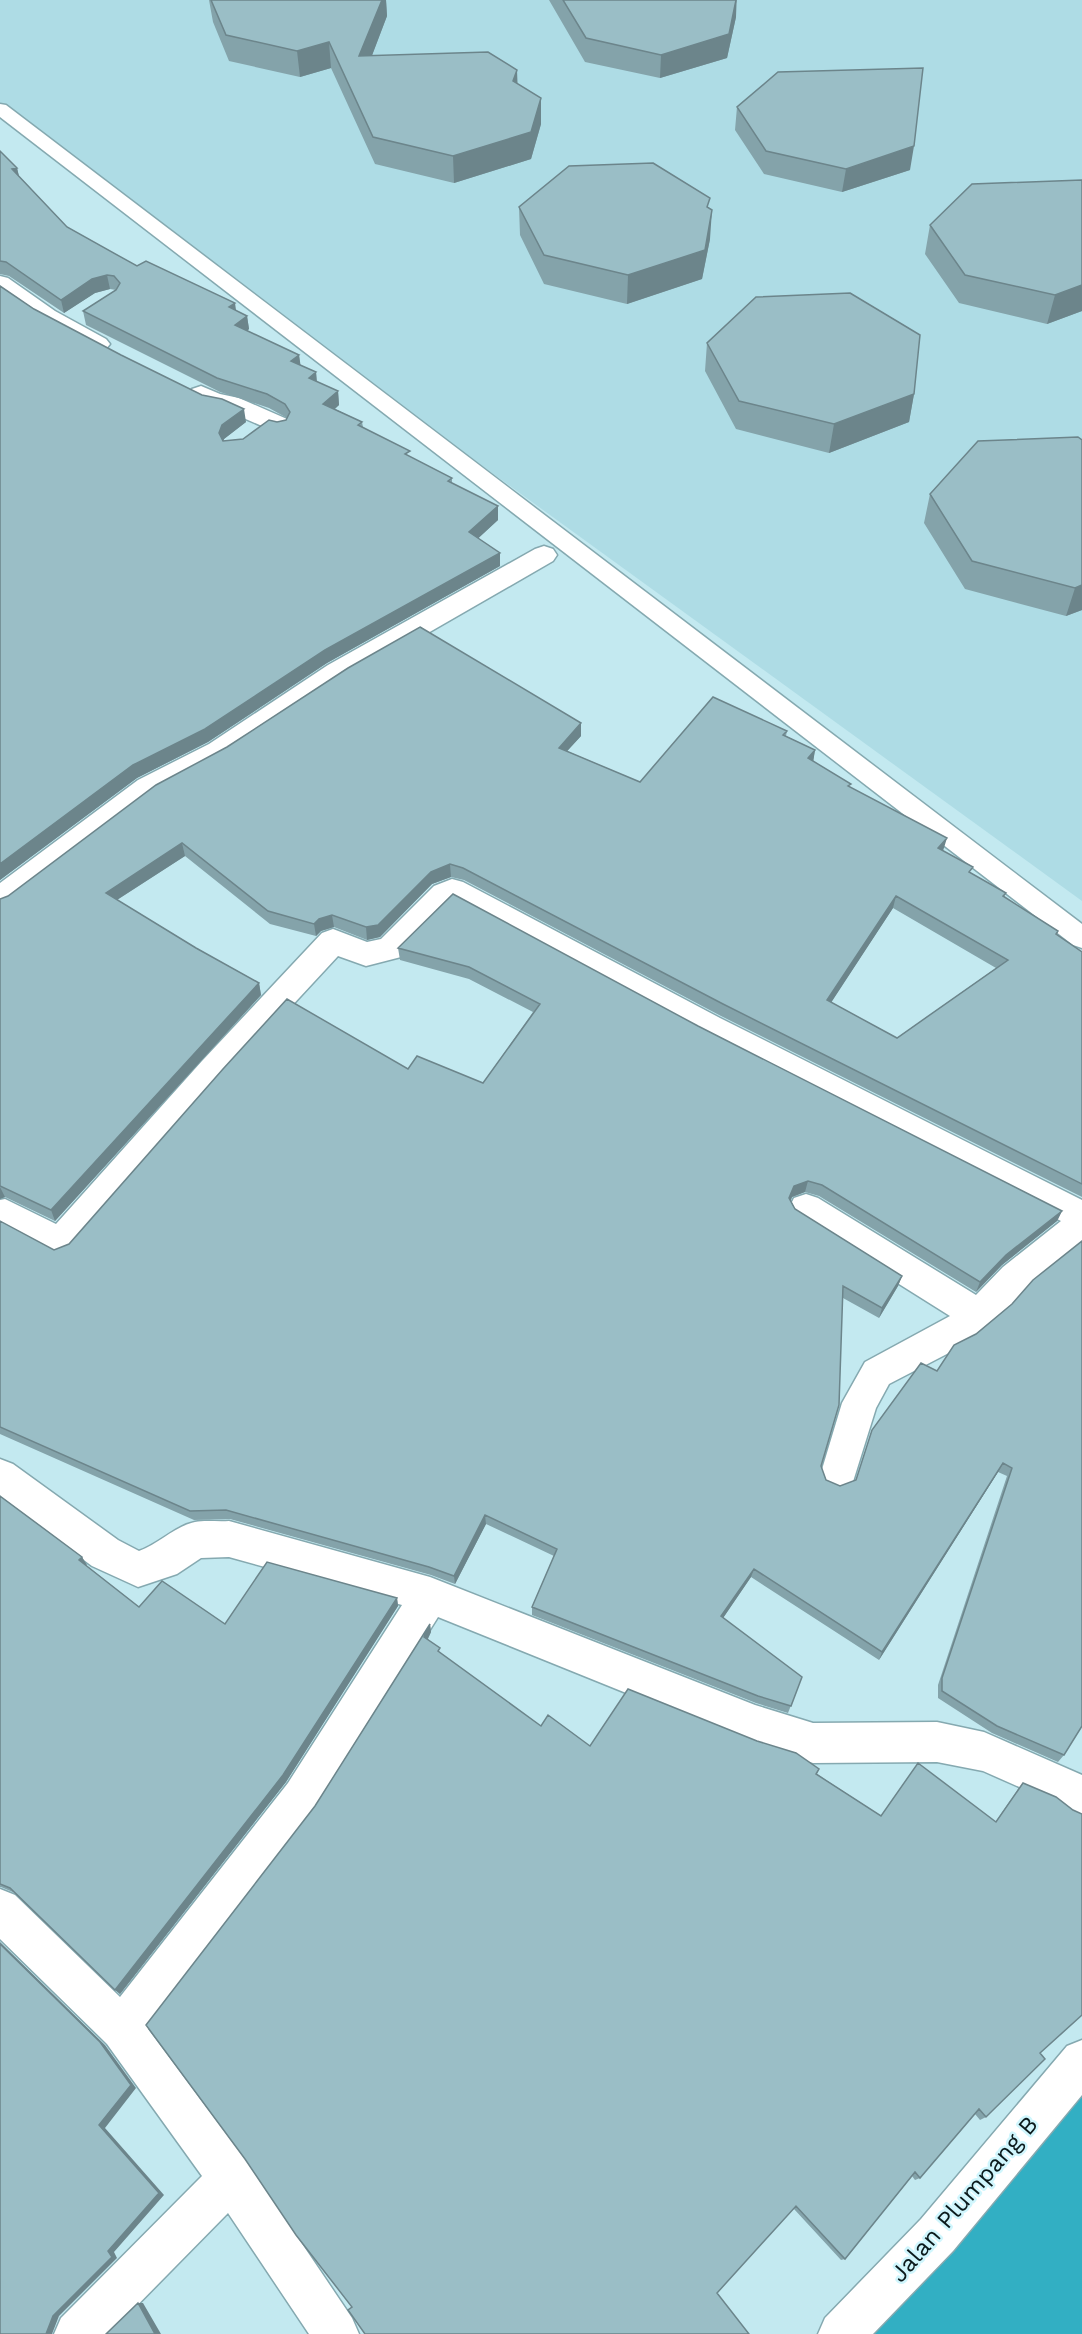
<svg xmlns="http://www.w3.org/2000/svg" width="1082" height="2334" viewBox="0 0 1082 2334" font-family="'Work Sans',sans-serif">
  <rect width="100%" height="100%" fill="#c3e9f0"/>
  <path fill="#aedce5" d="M0,0H1082V901L0,116Z"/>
  <path fill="#32afc3" d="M1082,2081V2334H860Z"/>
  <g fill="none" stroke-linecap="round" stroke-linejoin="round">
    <g stroke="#85a9b0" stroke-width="3">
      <path id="service" d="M0,104L6,105L1082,924V948L1073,945L0,117Z"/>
    </g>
    <g stroke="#85a9b0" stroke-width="3">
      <path id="minor" d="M0,276L8,278L55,311L106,339L110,344L106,349L98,351L90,349L39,321L0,294Z
        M201,386L220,394L239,398L287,419L290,425L287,431L278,433L225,410L205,406L192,399L189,394L192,389Z
        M544,546L553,549L557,555L553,561L348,679L229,758L158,796L11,907L0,911V883L138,780L209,744L328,665L535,549Z
        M452,879L463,882L720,1018L1082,1200V1245L1027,1289L1006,1312L970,1342L889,1384L876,1408L851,1488L838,1493L825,1488L820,1476L842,1403L865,1362L950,1316L794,1218L789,1208L794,1198L806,1194L818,1198L976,1295L1003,1267L1061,1221L698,1036L453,904L401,957L366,966L338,956L224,1079L72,1253L60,1258L0,1228V1200L5,1199L56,1224L202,1061L322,933L333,929L367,942L381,939L434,886Z
        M0,1459L13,1464L118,1540L139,1551C159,1544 175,1526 195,1522C206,1520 218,1522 229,1521L430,1577L755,1705L813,1723L937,1722L984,1732L1082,1775V1820L1068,1814L1051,1801L983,1771L937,1762L813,1763L755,1745L438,1617L316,1811L148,2029L247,2162L352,2318L359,2334H309L228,2213L109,2334H54L61,2318L202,2176L107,2044L0,1939V1889L15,1895L120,1997L288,1783L402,1605L229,1557L201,1558L177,1574L138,1587L92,1566L0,1498Z
        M1082,2040V2095L953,2251L873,2334H818L825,2318L921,2219L1067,2046Z"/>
    </g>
    <use href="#service" fill="#fff" fill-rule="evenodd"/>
    <use href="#minor" fill="#fff" fill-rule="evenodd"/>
  </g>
  <path fill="#84a3aa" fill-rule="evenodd" d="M209,0H386L387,16L372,55L517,70V84L541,124L531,159L454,183L375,164L331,68L300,77L229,61L213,22Z
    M549,0H737L736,17L727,58L660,78L585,62Z
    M737,107L910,170L842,192L764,174L735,130Z
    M0,151L17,168L19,176L67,227L137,266L247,316L249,329L247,331L299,355L300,365L316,372L317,382L338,391L339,405L335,409L362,422L363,427L410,457L452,478V483L498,506V520L478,538L500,566L327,663L208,742L137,778L0,880V286L34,309L246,422L224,439L223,441L243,439L277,422L286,420L287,418L269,408L220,392L86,325L83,311L116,290L110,289L95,293L64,313L9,276L0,274Z
    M1082,180V311L1047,324L959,303L925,254L930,225Z
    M519,207L709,208L710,239L702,279L627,304L544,284L520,235Z
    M707,343L914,394L909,422L829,453L736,429L705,371Z
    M1082,440V610L1066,616L965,589L924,523L930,494Z
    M581,723V736L567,751L640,782L787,731L786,736L815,750L813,761L943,851L971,873L1006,893L1004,897L1058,931L1057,935L1082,952V1197L721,1016L464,880L451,877L432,884L380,937L367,940L334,927L321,931L316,936L270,924L185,856L117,900L196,948L259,983L261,995L55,1221L5,1197L0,1199V899ZM893,908L996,968L897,1038L831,1002Z
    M398,948L698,1026L1062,1211L1057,1221L1002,1265L976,1292L819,1196L805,1192L792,1197L791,1200L795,1209L902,1276L898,1286L879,1318L843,1298L821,1466L826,1480L840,1486L856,1480L872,1430L937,1371L976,1334L1012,1304L1064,1755L1058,1762L992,1733L938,1698V1685L1007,1476L998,1472L879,1660L751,1577L723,1618L802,1677L788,1713L756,1703L532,1615V1607L554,1556L486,1524L455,1584L431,1575L230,1519L194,1520L0,1434V1221L54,1250L69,1244L408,1069L483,1083L533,1012L469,979L400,960Z
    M0,1496L82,1557L86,1565L139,1607L225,1624L397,1598L398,1606L286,1782L120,1994L15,1893L1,1887H0Z
    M430,1624L431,1632L428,1639L440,1653L541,1726L590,1746L819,1769L817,1774L881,1816L996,1821L1018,1789L1023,1783L1073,1810L1040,2053L986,2117L980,2120L975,2114L920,2178L915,2180L912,2176L845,2259L841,2260L794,2209L352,2307L315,1806Z"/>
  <path fill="#6c858b" d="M382,0H386L387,16L362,82L359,56Z
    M736,0V17L727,58L660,78L661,55Z
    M329,42L331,68L300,77L297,51Z
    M517,70L518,96L513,81Z
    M541,98V124L531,159L454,183L453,156Z
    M914,146L910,170L842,192L846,169Z
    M17,168L20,181L12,169Z
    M712,210L710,239L702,279L627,304L628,275Z
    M107,275L110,289L95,293L64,313L61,300L92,279Z
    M1082,285V311L1047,324L1055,295Z
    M235,303L237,317L229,307Z
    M247,316L249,329L237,339L235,325Z
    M299,355L301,368L291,361Z
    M316,372L317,386L309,378Z
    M338,391L339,405L325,417L323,404Z
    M914,394L909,422L829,453L834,424Z
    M244,409L246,422L224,439L221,447L219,433L222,425Z
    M498,506V520L470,546L469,532Z
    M500,553V566L327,663L208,742L137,778L0,880V864L133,765L325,650Z
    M1082,585V610L1066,616L1075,588Z
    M581,723V736L559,760V748Z
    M815,750L813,763L808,758Z
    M947,838L943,851L938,848Z
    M182,843L185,856L109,905L106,893Z
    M450,864L451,877L432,884L380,937L367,940L366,927L431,872Z
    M896,896L893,908L825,1012L827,1000Z
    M332,915L334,927L321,931L316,936L314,924L319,919Z
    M259,983L261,995L55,1221L51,1210Z
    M808,1181L805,1192L792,1197L787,1209L789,1198L794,1186Z
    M0,1187L5,1197L0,1199Z
    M1062,1211L1057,1221L1002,1265L976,1292L980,1282L1006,1255Z
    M902,1276L898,1286L879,1318L882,1308Z
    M1003,1463L998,1472L879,1660L882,1652Z
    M485,1515L486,1524L455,1584L454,1576Z
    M82,1557L87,1565L84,1568L79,1560Z
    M754,1569L751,1577L719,1624L721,1616Z
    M397,1598L398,1606L286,1782L120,1994L115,1990Z
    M430,1624L431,1632L425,1644L424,1637Z
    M0,1942L105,2045L136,2088L105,2128L164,2195L114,2252L117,2258L59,2316L52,2334H46L53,2316L108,2251L99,2125L0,1944Z
    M138,2303H143L161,2334H155Z"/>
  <path fill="#9abec6" stroke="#6c858b" stroke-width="1.5" fill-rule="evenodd" d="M211,0H382L359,56L488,52L517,70L513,81L541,98L531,132L453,156L373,137L329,42L297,51L226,35Z
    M563,0H736L729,34L661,55L586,38Z
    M923,68L914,146L846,169L766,151L737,107L778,72Z
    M0,151L17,168L12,169L67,227L137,266L146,261L235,303L229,307L247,316L235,325L299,355L291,361L316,372L309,378L338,391L323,404L362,422L358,425L410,451L405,454L452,478L448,481L498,506L469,532L500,553L325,650L205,729L133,765L0,864V286L34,309L121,355L202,395L222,399L244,409L222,425L219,433L223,441L243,439L269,420L277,422L286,420L290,412L285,404L267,394L217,378L83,311L116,290L120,283L114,276L107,275L92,279L61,300L6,262L0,261Z
    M653,163L710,198L707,207L712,210L705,250L628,275L544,255L519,207L569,166Z
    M1082,180V285L1055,295L965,275L930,225L972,184Z
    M850,293L920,335L914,394L834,424L739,401L707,343L756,297Z
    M1078,437L1082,440V585L1075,588L972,561L930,494L978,441Z
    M420,627L581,723L559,748L640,782L713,697L787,731L783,735L815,750L808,758L851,784L848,786L947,838L938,848L973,867L969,872L1006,893L1003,896L1058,931L1056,934L1082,952V1184L723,1004L463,868L450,864L431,872L378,925L366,927L332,915L319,919L314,924L268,911L182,843L106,893L196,948L259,983L51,1210L0,1186V899L8,896L156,785L227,747L348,668ZM896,896L1008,960L897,1038L827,1000Z
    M453,894L698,1026L1062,1211L1006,1255L980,1282L822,1185L808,1181L794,1186L789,1198L795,1209L902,1276L882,1308L843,1286L839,1405L821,1466L826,1480L840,1486L856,1480L872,1430L921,1363L937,1371L954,1345L976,1334L1012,1304L1033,1280L1082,1241V1726L1064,1755L997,1726L942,1691V1678L1012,1468L1003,1463L882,1652L754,1569L721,1616L802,1677L791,1706L758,1696L532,1607L557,1549L485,1515L454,1576L429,1567L226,1510L190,1511L0,1427V1221L54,1250L69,1244L223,1069L287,999L408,1069L417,1056L483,1083L540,1004L469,967L398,948Z
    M0,1496L82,1557L79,1560L139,1607L162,1581L225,1624L267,1562L397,1598L283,1775L115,1990L10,1888L0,1884Z
    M430,1624L424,1637L440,1648L438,1651L541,1726L548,1715L590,1746L628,1689L757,1741L796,1753L819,1769L816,1774L881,1816L918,1763L996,1822L1023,1783L1056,1797L1073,1810L1082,1814V2015L1040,2053L1045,2059L986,2117L979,2109L920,2178L915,2172L845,2259L796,2206L717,2293L749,2334H365L348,2310L352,2307L296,2235L245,2159L146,2025L315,1806Z
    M0,1944L100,2042L131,2085L99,2125L159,2193L108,2251L112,2257L53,2316L46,2334H0Z
    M138,2303L155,2334H106Z"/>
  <g text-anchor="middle" stroke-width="5" stroke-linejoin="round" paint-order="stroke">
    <g font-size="24" fill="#0b1a1c" stroke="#d0f6fd">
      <text transform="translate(964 2199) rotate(-49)" y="8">Jalan Plumpang B</text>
    </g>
  </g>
</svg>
